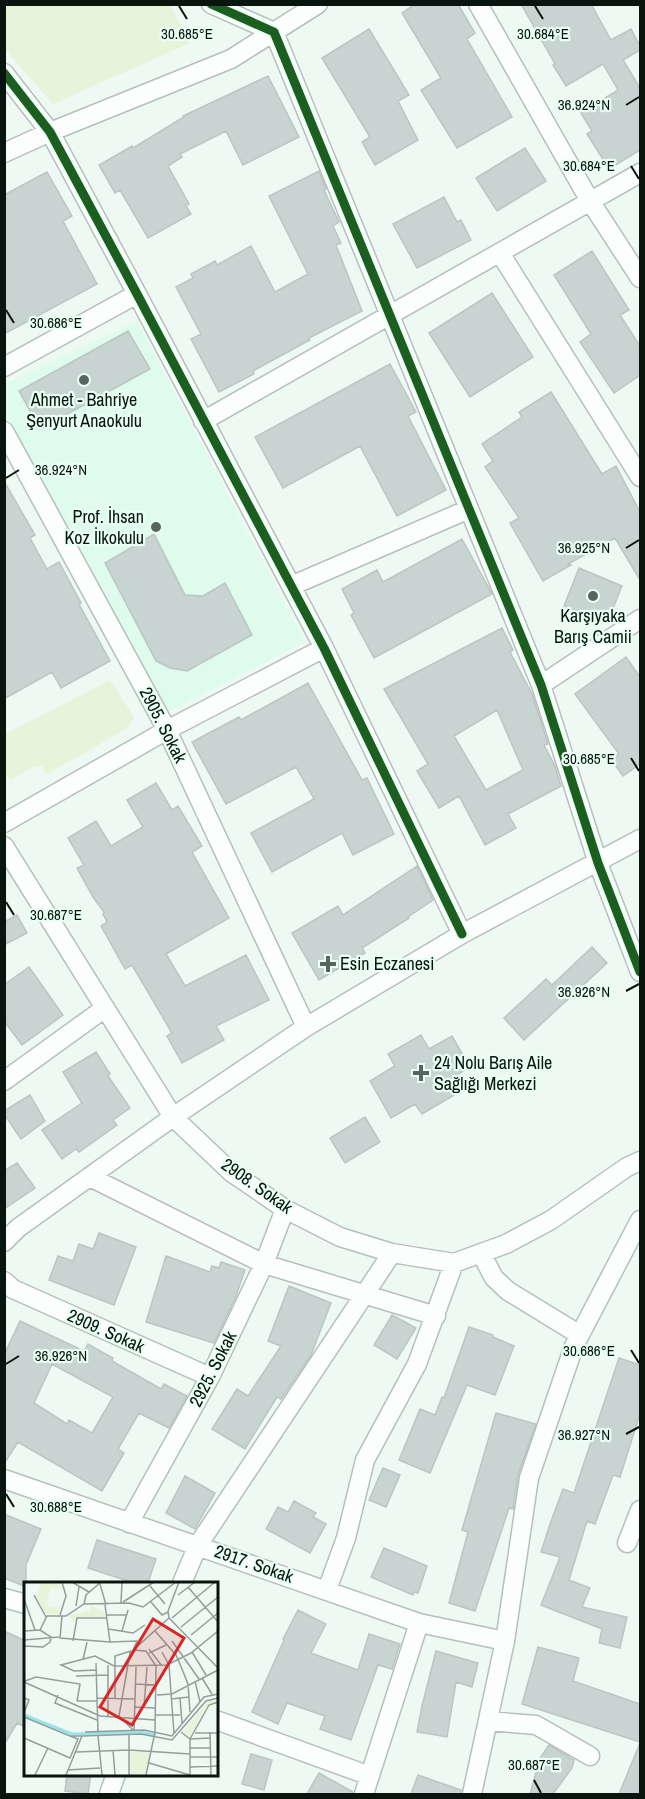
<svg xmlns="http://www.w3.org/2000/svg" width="645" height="1799" viewBox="0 0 645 1799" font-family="'Archivo Narrow',sans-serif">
  <rect width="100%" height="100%" fill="#eef9f4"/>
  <path fill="#defbed" d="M137,321L305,642L168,712L5,412V384Z"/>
  <path fill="#e6f4da" d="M4,5H170L190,43L53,104L5,49Z
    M110,680L134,717L128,728L46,775L42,766L32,767L10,781L5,772V734Z"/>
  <path fill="#c8d4d1" stroke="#bac6c3" stroke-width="1.5" fill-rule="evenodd" d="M415,4H458L475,33L467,39L512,117L457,148L421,90L441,78L402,13Z
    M521,4H591L611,40L631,29L640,46V50L623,60L640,88V150L609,169L587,134L592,131L581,113L618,90L603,64L566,86L553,65L555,64Z
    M369,29L409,95L398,101L418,140L375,165L362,142L370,137L322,58Z
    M268,76L299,137L243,165L226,131L180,154L182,157L168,166L189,204L186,206L191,214L148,238L120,190L115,193L99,165L132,146L133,148L184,117L183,116Z
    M525,148L546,181L497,211L476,178Z
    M319,171L326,189L324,190L339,222L333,226L341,243L336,245L362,311L309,338L310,340L253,371L254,374L219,392L191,339L201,334L176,287L193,278L191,274L215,261L217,265L251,246L275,292L308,274L269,196Z
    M47,172L72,216L63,221L97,284L4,334V195Z
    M444,197L457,222L461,220L471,240L417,268L393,224Z
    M592,251L629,310L620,315L640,346V375L614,393L580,342L591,334L554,275Z
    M492,293L533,357L470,397L429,333Z
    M128,331L150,369L40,429L19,391Z
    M390,364L416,412L408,416L446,490L397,516L360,446L283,488L255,437Z
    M551,392L602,474L616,466L640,512V580L615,538L568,564L571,565L543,581L510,523L519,518L485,467L493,461L482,444L522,417L519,412Z
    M4,481L35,535L30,538L47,569L59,562L81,603L79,604L110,661L61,688L52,672L4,699Z
    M154,534L185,595L203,596L225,583L252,635L187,671L170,668L156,661L105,563Z
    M462,539L492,594L374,658L351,615L354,613L342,589L377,570L383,582Z
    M579,568L622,586L607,623L564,606Z
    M502,628L513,650L510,652L532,694L548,744L544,745L555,766L561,786L508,814L516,828L485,845L459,796L439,808L417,771L428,764L384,689ZM497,710L523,770L486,790L454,736Z
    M626,657L640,677V764L623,776L611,759L619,754L575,694Z
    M308,683L362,780L367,778L394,834L353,855L342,833L272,872L251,833L314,799L296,767L226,804L192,742L239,717L241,720Z
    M156,783L172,810L178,806L202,846L192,852L229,918L166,954L185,986L246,955L269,1000L216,1026L224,1040L182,1063L167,1036L172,1033L132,965L125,969L101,926L107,922L103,914L104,912L93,897L77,868L84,865L68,838L96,821L111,846L143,827L127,800Z
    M417,866L433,900L408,917L409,918L362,948L365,953L319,980L292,933L338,906L343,915Z
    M17,915L27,933L4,945V922Z
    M592,947L607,963L524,1040L504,1018L546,979L552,985Z
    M29,967L63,1015L22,1045L4,1021V985Z
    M421,1035L429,1049L452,1036L470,1067L448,1080L456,1094L422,1114L415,1104L391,1118L370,1081L395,1066L388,1054Z
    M96,1052L110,1074L108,1076L130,1108L113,1120L117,1125L79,1152L76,1149L62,1159L42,1130L82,1103L63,1072Z
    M30,1095L45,1121L21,1139L4,1114V1111Z
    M365,1117L380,1142L345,1163L330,1138Z
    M17,1163L35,1188L4,1209V1171Z
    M99,1233L136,1247L114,1305L49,1280L58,1256L73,1261L79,1244L93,1249Z
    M166,1256L210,1272L212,1266L219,1268L221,1262L245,1270L236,1296L214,1343L146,1322Z
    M289,1286L331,1303L311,1355L281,1399L277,1397L245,1449L212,1429L237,1389L248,1396L281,1346L268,1341Z
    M392,1315L416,1328L397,1359L374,1345Z
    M20,1321L84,1351L88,1344L113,1358L112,1361L161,1389L164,1384L187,1396L169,1428L139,1413L118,1449L124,1453L102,1491L18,1442L4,1464V1355ZM52,1364L113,1397L92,1433L69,1420L67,1424L34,1403Z
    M469,1327L493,1335V1337L514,1346L495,1395L467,1385L430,1473L399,1460L420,1409L435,1415L442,1397L444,1398Z
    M619,1358L640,1365V1414L620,1477L613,1475L595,1524L587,1521L569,1580L590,1588L582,1607L627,1617L620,1648L599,1643L602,1629L541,1605L560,1557L541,1552L550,1524L563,1489L574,1493Z
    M496,1413L536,1424L518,1475L513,1509L509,1508L475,1611L449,1603L468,1532L462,1530Z
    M383,1468L400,1475L386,1507L369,1500Z
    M185,1476L215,1493L195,1529L166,1513Z
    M294,1501L316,1513L313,1517L326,1524L310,1553L266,1529L278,1507L288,1512Z
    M4,1514L41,1529L26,1565V1587L4,1578Z
    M97,1540L156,1559L148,1583H134L88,1568Z
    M384,1548L427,1566L418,1593L414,1592L413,1595L371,1577Z
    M298,1610L326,1624L311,1653L358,1670L369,1634L400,1644L392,1669L378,1665L351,1740L320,1729L325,1716L287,1703L278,1724L252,1712L284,1640L283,1639Z
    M4,1631L26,1641V1727L17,1723L4,1745Z
    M538,1647L579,1658L573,1681L640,1704V1742L522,1704Z
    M436,1651L478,1663L472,1687L456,1682L447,1737L417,1732L422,1706Z
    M640,1743V1794H619Z
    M549,1745L574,1760L572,1768L553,1794H530L540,1758Z
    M251,1754L272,1760L264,1790L242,1784Z
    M67,1773H91L88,1794L65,1791Z
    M319,1773L353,1792V1794H307Z
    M418,1775L461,1790V1794H411Z"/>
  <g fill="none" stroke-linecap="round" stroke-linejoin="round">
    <g stroke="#b5c0bb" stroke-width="21">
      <path id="minor" d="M211,4L274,32L541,685L598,863L640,972
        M478,4L590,201L640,278
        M4,73L50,132L137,294L324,648L462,934
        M4,153L50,132L231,59L318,4
        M500,253L640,477
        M4,367L137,294
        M203,421L640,173
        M4,431L167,730L306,1027
        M291,586L469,509
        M541,685L640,619
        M4,823L167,730L324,648
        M4,846L173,1117L231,1172L285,1209L340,1237L392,1253L454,1263L506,1244L551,1220L627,1167L640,1161
        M4,1081L105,1008
        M90,1177L264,1264L436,1316
        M4,1242L18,1228L173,1117L306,1027L462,934L640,839
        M481,1253L494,1278L508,1291L580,1335
        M4,1281L13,1289L210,1377
        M4,1479L419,1623L505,1641
        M129,1523L210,1377L264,1264L285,1209
        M627,1543L640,1510
        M182,1583L198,1545L392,1253
        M327,1590L346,1538L365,1460L417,1364L454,1263
        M4,1598L26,1604
        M216,1720L370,1776
        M488,1721L536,1725L590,1756
        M109,1794L116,1774
        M364,1794L419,1623
        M472,1794L505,1641L529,1478L574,1346L640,1220"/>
    </g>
    <use href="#minor" stroke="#fcfefd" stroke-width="18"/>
    <g stroke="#e9fef4" stroke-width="13">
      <path id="cycleway" d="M211,4L274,32L541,685L598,863L640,972
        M4,73L50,132L137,294L324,648L462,934"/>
    </g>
    <use href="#cycleway" stroke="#1b5e20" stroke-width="9"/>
  </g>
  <path fill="none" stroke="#08150f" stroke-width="2" d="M179,6L187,19M535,6L543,19M626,105L639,97M631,166L639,179M6,310L14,323M6,478L19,470M626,548L639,540M631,758L639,771M6,902L14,915M626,991L639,984M631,1350L639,1363M6,1364L19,1356M626,1434L639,1427M6,1494L14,1507M534,1780L541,1793"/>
  <g fill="#58655f" stroke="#e9fef4" stroke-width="2">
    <circle cx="84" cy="380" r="6"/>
    <circle cx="156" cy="527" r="6"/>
    <circle cx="593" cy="596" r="6"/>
    <path d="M325 955h6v6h6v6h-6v6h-6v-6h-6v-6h6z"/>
    <path d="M418 1064h6v6h6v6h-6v6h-6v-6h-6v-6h6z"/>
  </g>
  <g text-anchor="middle" stroke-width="4.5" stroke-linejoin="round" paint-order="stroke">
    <g font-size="18" fill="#08150f" stroke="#e9fef4">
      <text x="84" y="406">Ahmet - Bahriye<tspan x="84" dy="21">Şenyurt Anaokulu</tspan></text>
      <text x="144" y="523" text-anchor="end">Prof. İhsan<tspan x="144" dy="21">Koz İlkokulu</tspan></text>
      <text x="593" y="622">Karşıyaka<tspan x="593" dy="21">Barış Camii</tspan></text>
      <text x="340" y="970" text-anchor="start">Esin Eczanesi</text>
      <text x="434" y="1069" text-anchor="start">24 Nolu Barış Aile<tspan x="434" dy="21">Sağlığı Merkezi</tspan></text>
    </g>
    <g font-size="18" fill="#08150f" stroke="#e9fef4">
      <text transform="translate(163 725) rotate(63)" y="6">2905. Sokak</text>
      <text transform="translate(257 1186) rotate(35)" y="6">2908. Sokak</text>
      <text transform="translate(106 1331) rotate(24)" y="6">2909. Sokak</text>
      <text transform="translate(213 1369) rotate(-63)" y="6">2925. Sokak</text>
      <text transform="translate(254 1564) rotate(19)" y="6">2917. Sokak</text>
    </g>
  </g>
  <g transform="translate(24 1582)">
    <rect width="194" height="194" fill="#eef9f4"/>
    <path d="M17,0L39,3L41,8L26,6L23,25L37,24L34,32H23L17,27L12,19ZM67,24L79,29L80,35H53L50,40L45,34L66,28ZM193,118L181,126L166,155L159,150L184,119ZM106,170H126L122,191L106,193Z" fill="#e6f4da"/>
    <path fill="none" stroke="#9be3eb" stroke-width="3" d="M0,133L48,152L117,150L132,153"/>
    <path fill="none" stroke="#929e98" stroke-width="1.5" d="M48,0L65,10M155,0L144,29L145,36L194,86M76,2L82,23M126,4L141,22M164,5L194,40M10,13L22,35M154,13L171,0M0,17L11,48M99,20L130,0M127,20L138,33L144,30M97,21L98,0M60,22L62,13L77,0M81,23L86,60L113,59L109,68L122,69L132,84L131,150L122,193M52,24L55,5M36,33L42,14L38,0M82,33H103M38,34L36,56L86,60M148,36L191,0M157,45L194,15M84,47L109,51L121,43M0,49L16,48L23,34H42L60,22L105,21L119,25L152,0M98,49L104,28M131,49L152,73L158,87L164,102L166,130M167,53L194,31M0,58L35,55M49,59L53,36H82M148,59L175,97M0,64L19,65L26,60L27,55L16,48M125,67L138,84M138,70L145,83L150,152M168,70L182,93M125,71L142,63M59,78L63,60M72,81L74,150M84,83V134M72,88L50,89L37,83L71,74L90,84L143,83L167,71L194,49M52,94L84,93M178,96L188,112M1,99L12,95L56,102L53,119M171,99L176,120M0,100L76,134L131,138M111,102L132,103M34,113L31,121L73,138M133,113L148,112L194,88M0,116L5,118L0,131M73,116L110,117M91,116V74L107,69M156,116L158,141M147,117L165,115M53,119H73M110,125L131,126M120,125L123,85M131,133H156M0,135L46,154H58M109,148L95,134L106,71L145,36M110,148L112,85M61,150L120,148L148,154L180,115L194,112M157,150L166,157V193M186,150L187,193M171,151H194M105,153V193M74,154L78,193M0,156L46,176L54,157L46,154M166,157L185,123L194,120M166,157L186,156M166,166H186M89,168L91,193M52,170L105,168L166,172M166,175H194M125,181L166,193M166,185L194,184M44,188L76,186M11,193L24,166M42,193L58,154L117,152L148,158L182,119L194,116"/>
    <path fill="#d62828" fill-opacity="0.15" stroke="#d62828" stroke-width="3" d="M129,37L160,56L108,143L76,125Z"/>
    <rect width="194" height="194" fill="none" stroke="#08150f" stroke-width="3"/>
  </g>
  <g font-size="15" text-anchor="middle" fill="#08150f" stroke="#e9fef4" stroke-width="4.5" stroke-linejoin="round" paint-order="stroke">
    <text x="187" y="39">30.685°E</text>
    <text x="543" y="39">30.684°E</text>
    <text x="584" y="110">36.924°N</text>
    <text x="589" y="171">30.684°E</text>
    <text x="56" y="328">30.686°E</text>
    <text x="61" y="475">36.924°N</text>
    <text x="584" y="553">36.925°N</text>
    <text x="589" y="764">30.685°E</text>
    <text x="56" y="920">30.687°E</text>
    <text x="584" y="997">36.926°N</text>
    <text x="589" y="1356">30.686°E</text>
    <text x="61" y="1361">36.926°N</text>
    <text x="584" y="1440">36.927°N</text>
    <text x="56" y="1512">30.688°E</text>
    <text x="534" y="1770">30.687°E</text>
  </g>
  <rect width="645" height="1799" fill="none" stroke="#08150f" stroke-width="12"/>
</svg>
